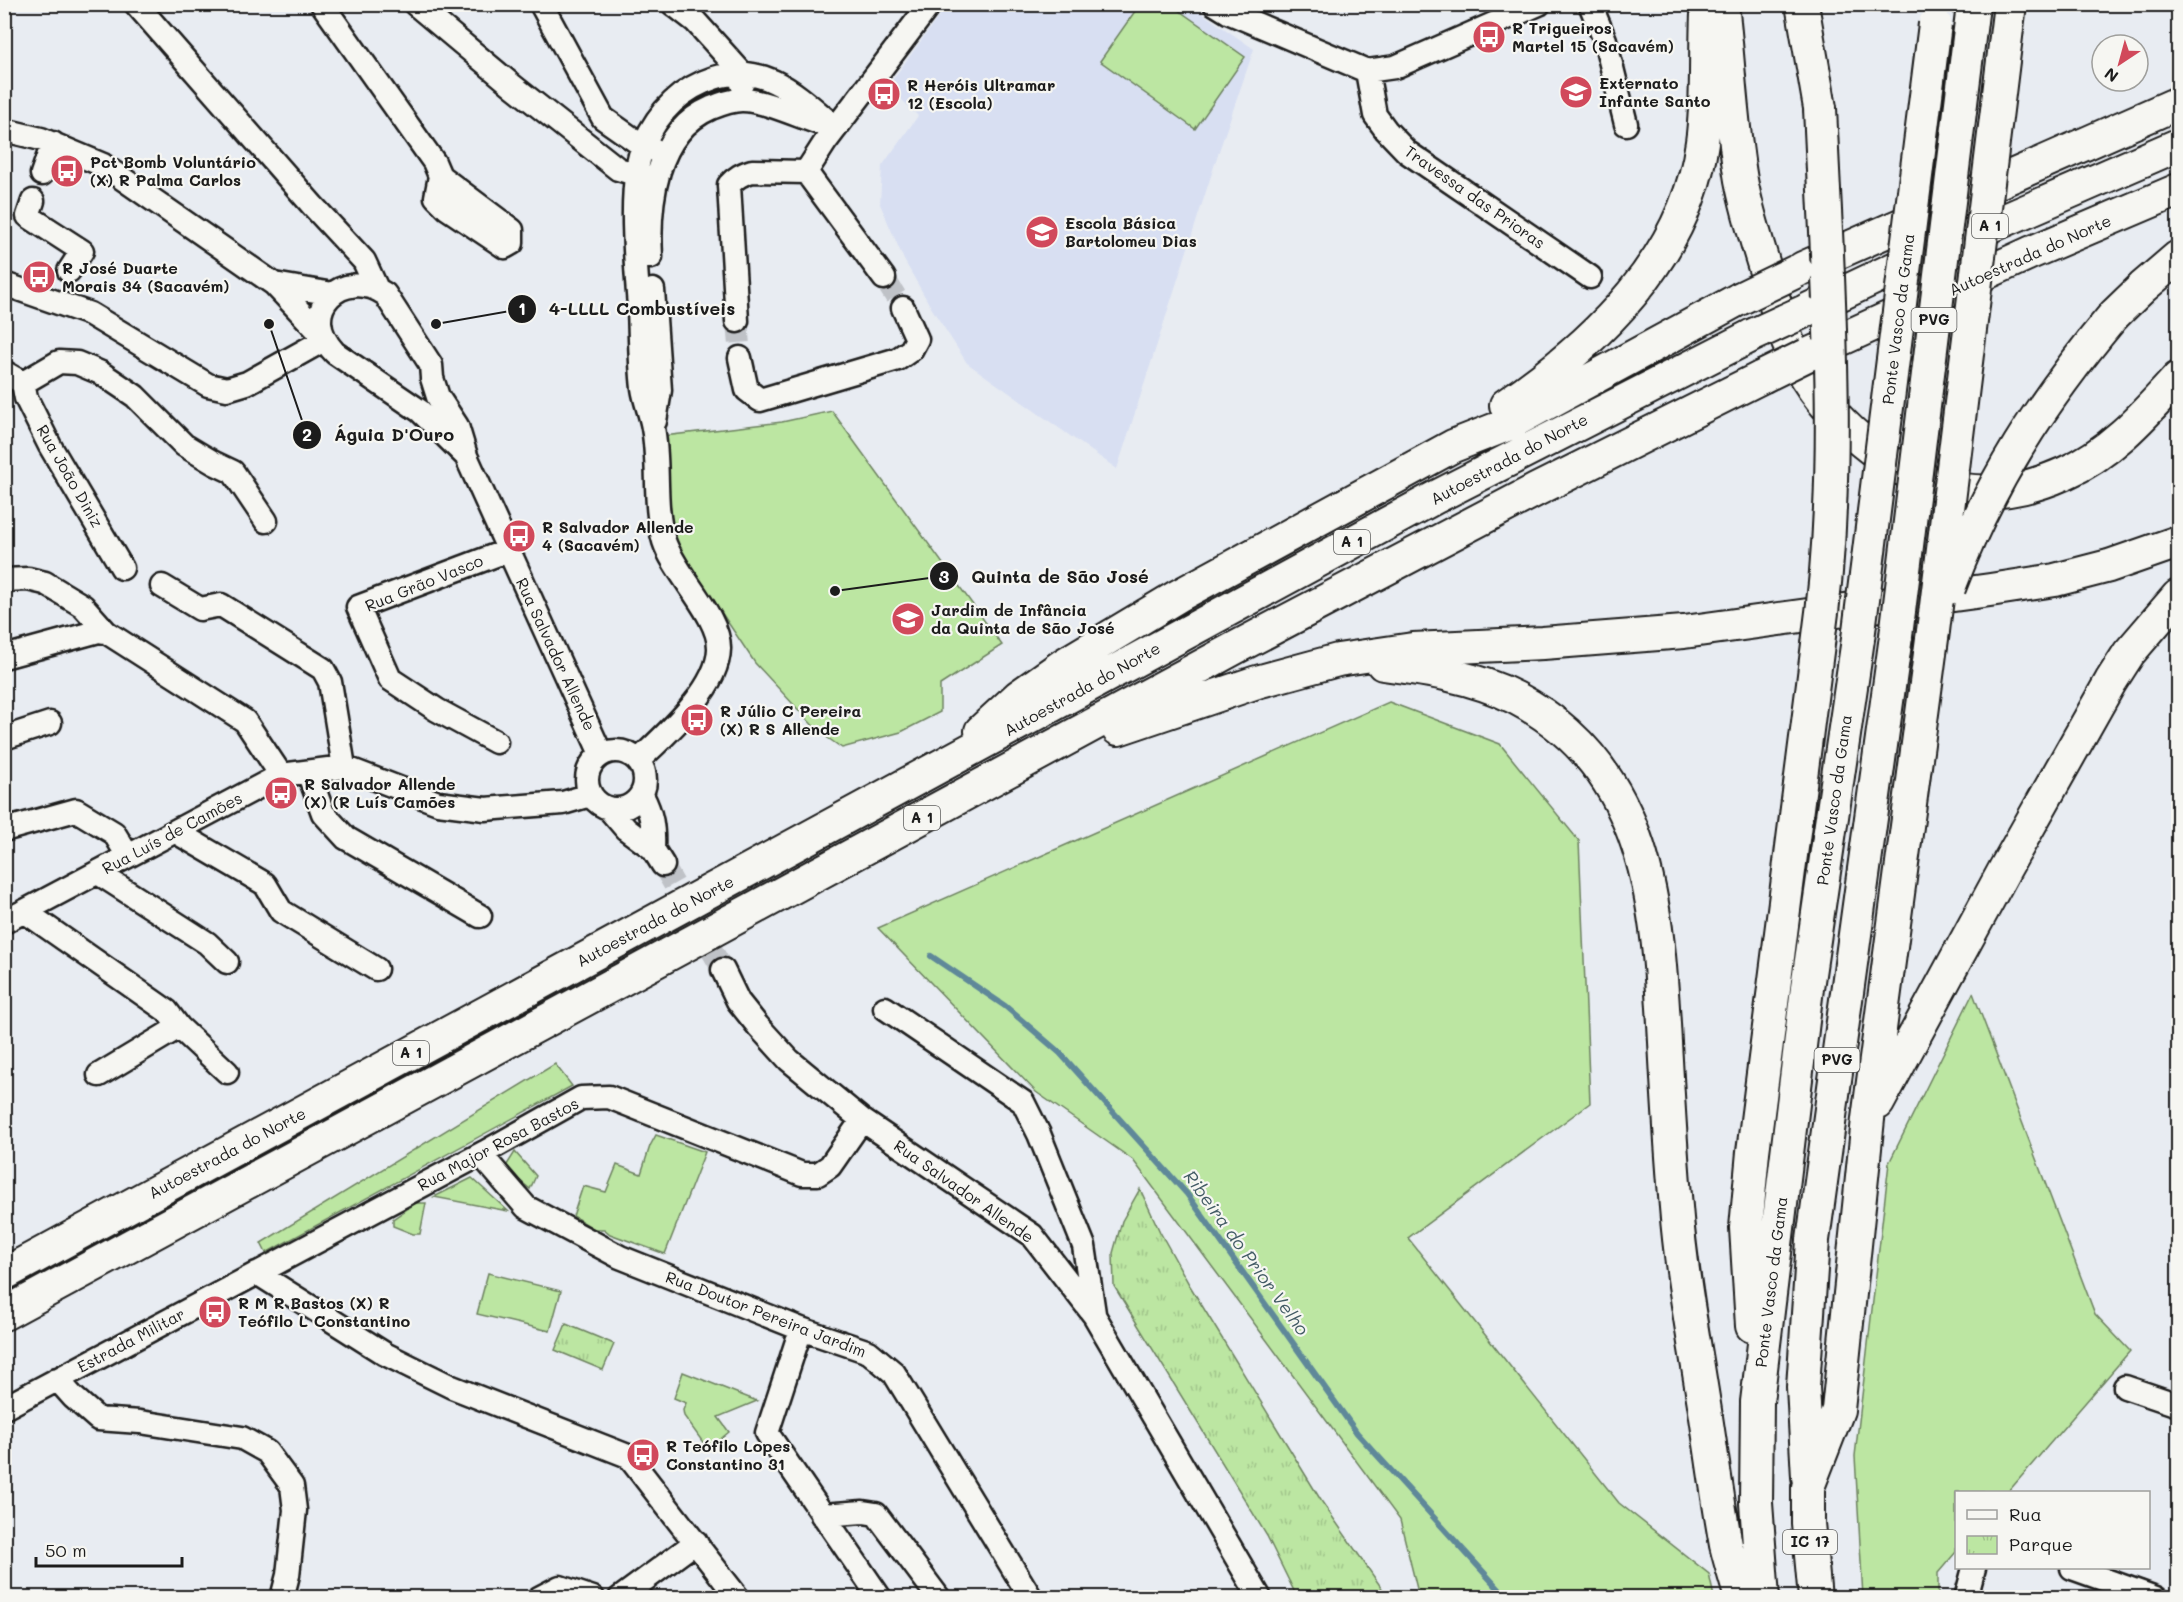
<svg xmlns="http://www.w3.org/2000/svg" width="2183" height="1602" viewBox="0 0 2183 1602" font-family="Mali,sans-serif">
  <defs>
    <pattern id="park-tufts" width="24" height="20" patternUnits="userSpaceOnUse" patternTransform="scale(1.5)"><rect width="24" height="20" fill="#bce6a2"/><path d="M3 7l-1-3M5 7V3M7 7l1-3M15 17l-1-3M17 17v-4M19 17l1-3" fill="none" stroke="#a1c58b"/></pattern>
  </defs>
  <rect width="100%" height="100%" fill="#e8ecf2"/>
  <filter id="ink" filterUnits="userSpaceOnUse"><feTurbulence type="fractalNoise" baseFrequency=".0167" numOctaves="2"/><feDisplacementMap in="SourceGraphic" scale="12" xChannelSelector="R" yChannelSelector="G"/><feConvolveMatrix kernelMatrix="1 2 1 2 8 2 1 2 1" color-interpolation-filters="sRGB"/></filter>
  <g filter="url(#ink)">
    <path fill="#d8dff2" d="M947,5H1190L1254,49L1218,154L1117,469L967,363L932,309L904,260L880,204L882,166L918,116L888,86Z"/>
    <path fill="#bce6a2" stroke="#6c815f" stroke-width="1.5" d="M1140,4L1171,5L1245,57L1195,129L1100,61Z
      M832,411L1002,645L940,685V712L901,732L842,748L818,731L755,663L671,537L664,436L782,422Z
      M1389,702L1500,744L1579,841L1590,1103L1408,1238L1619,1503L1709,1574L1714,1597H1419L1400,1520L1133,1160L1036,1092L878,928Z
      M1973,993L2095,1314L2130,1351L2008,1492H1956V1552L1938,1573V1597H1863L1855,1456L1889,1163Z
      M555,1064L572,1086L266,1253L261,1243Z
      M656,1135L705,1152L665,1254L610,1234L604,1229H594L573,1216L583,1186L606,1192L617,1165L641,1174L650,1146Z
      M515,1152L536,1176L530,1189L505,1168Z
      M472,1178L508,1211L434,1197Z
      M416,1203H426L420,1234H413L393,1226V1219Z
      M488,1273L561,1291L550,1331L477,1314Z
      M683,1372L757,1401L718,1417L729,1432L711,1447L707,1448L684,1416L683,1410L686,1403L674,1398Z"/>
    <path fill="url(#park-tufts)" stroke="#6c815f" stroke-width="1.5" d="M1140,1189L1160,1232L1190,1286L1322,1502L1388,1597H1297L1267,1536L1114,1286L1113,1253L1122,1221Z
      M566,1324L614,1344L603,1370L555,1350Z"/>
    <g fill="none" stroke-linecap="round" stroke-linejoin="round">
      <path stroke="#5e8899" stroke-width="6" d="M931,956L1005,1006L1060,1053L1187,1194L1357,1433L1507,1598"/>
      <path stroke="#bfc2c7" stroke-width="22" stroke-dasharray="22 11" stroke-linecap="butt" d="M884,278L903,308
        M737,321L740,358
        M663,865L723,970"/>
      <g stroke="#1c1c1c" stroke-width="27">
        <path id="minor" d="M136,4L313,206L364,261L377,289
          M322,4L434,162L440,176L436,197L447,208L505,247L512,243V230L440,176
          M415,4L513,86L618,169L649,178
          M541,4L603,118L643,146L655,150
          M673,4L695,21L741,72L742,84
          M1215,4L1228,12L1367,71L1395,67L1539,4
          M1590,4L1605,40L1626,124
          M1367,71L1375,115L1386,130L1407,152L1590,277
          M4,130L41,139L103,165L274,284L322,335
          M806,172L826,141L930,4
          M42,174L53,143
          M33,201L28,216L82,251L69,271
          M651,257C648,204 655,132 711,108C721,104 731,100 742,100C764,100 800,117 822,124
          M4,284L90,314L208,385L227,389L247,383L324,340
          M274,284L333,294
          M653,290L660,390L655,421
          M737,321L729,185C736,177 742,174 752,171L806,172L884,278
          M740,358L747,390L760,400L898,359L911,350L917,339L903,308
          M4,372L23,383L59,362L77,363L101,373L135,396L184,445L214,463L233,472L266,521
          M23,383L26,398L50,446L122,568
          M466,456L420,411L335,353C295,311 343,266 385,294L431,365L432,378L438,397L457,426L466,456L601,754
          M4,580L28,579L45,583L83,606L106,632L245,721L281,775
          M162,586L200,609L221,605L323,669L330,682L344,767
          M4,657L99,631L106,632
          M4,738L50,723
          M496,742L437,710L390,679L358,607L509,550
          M587 780a29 29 0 1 1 58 0a29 29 0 1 1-58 0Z
          M638,761C666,734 718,689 719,649C720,616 675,575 664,541C653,505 660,465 653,428C651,415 645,402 643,388C640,362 640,334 639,307C636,265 627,182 644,144C658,112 680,89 714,78C766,61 799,97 836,128
          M308,772L323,813L346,838L480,916
          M642,795C652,814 654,828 653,849
          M608,808L626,829L653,849L663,865
          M4,830L76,810L114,833L128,856
          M176,832L265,884L281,911L376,969
          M98,873L207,943L227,962
          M24,911L167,1011L179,1027L227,1072
          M4,922L281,775L344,767L438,803L485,809L563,803L590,795
          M723,970L738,1001L758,1026L789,1060L862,1120L1032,1235L1094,1315L1260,1598
          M885,1008L1023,1102L1039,1134L1084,1246L1094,1313
          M99,1075L179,1027
          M485,1152L489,1164L526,1207L620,1257L801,1329L869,1352L894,1373L1031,1598
          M257,1273L385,1354L452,1387L628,1456L738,1598
          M801,1329L767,1433L880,1598
          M57,1379L73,1397L98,1419L140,1422L242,1438L267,1452L292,1486L295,1510L288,1575L282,1598
          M2125,1387L2178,1405
          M4,1408L485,1152L581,1098L609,1097L802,1174H818L830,1166L862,1120
          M822,1515L863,1512L876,1514L939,1598
          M2072,1568L2156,1598
          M539,1598L560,1587L593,1598
          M620,1598L696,1542
          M1966,1598L1974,1568"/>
      </g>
      <g stroke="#1c1c1c" stroke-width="36">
        <path id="highway" d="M1722,4C1729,63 1731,122 1741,180C1747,212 1757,242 1766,272C1774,299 1781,328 1793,354C1823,416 1892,481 1964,490C1998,495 2034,487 2065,473C2111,453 2145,414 2178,378
          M1802,4L1820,108
          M1803,268L2178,103
          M1807,310L1904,264L2178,145
          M2114,315L2143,287L2178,257
          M1807,355L2030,253L2178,190
          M1506,405C1596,343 1687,257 1702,142C1708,100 1705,57 1707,14
          M1383,664C1428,670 1475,677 1516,698C1650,768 1658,909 1665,1042C1668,1097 1671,1152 1676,1207C1681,1271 1693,1334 1703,1398C1711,1447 1717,1496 1726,1545C1730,1562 1736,1580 1741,1598
          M1118,729L1257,682L1338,660L1413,649L1543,643L1684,632L1990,590L2055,580L2109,566L2178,542
          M981,731L1019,696L1063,665L1178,596L1453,446L1509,424L1739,299
          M1878,1103L2006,867L2111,681L2129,653L2178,596
          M4,1274L1436,497L1753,335
          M4,1314L1235,648L1536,490L1762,377
          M1752,1326L1746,1228L1753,1152L1818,644
          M1808,1477L1803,1387L1813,1240L1896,636
          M1763,1598L1756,1503L1757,1402L1807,988L1858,639
          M1815,1598L1808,1523V1487L1838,1410L1868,1119L1933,631"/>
      </g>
      <use href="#minor" stroke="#f6f6f2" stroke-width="22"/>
      <use href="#highway" stroke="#f6f6f2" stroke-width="32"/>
      <g stroke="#1c1c1c" stroke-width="36" stroke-linecap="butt">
        <path id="highway-bridge" d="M1739,299L1797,271
          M1753,335L1803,312
          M1762,377L1807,355
          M1949,588C1989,482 2042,401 2114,315
          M1933,631L2010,4
          M1896,636L1973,5
          M1858,639L1935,24
          M1818,644C1843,467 1828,286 1820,108"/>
      </g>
      <use href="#highway-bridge" stroke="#f6f6f2" stroke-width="32"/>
    </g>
  </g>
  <defs>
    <g id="bus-disc" transform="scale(1.725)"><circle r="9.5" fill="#d1495b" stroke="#f6f6f2"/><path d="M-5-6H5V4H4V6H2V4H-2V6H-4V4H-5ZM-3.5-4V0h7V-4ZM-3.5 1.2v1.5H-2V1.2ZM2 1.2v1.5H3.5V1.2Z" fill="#fff"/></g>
    <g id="school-disc" transform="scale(1.725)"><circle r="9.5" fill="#d1495b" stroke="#f6f6f2"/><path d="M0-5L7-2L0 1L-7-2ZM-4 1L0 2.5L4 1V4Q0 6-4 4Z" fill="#fff"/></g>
  </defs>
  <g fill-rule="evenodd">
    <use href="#bus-disc" x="1489" y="37"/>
    <use href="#school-disc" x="1576" y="92"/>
    <use href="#bus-disc" x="884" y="94"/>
    <use href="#bus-disc" x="67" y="171"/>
    <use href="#school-disc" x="1042" y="232"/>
    <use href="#bus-disc" x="39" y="277"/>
    <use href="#bus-disc" x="519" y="536"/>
    <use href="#school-disc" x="908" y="619"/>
    <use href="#bus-disc" x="697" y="720"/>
    <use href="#bus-disc" x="281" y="793"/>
    <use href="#bus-disc" x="215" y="1312"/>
    <use href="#bus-disc" x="643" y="1455"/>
  </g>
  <g text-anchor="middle" stroke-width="4.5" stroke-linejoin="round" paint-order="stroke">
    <g fill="#f6f6f2" stroke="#5d5d5c" stroke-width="1.5">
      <rect x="1972" y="214" width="36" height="24" rx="4.5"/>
      <rect x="1911.5" y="308" width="45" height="24" rx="4.5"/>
      <rect x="1334" y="530" width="36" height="24" rx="4.5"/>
      <rect x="904" y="806" width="36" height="24" rx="4.5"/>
      <rect x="393" y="1041" width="36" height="24" rx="4.5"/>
      <rect x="1814.5" y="1048" width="45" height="24" rx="4.5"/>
      <rect x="1783" y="1530" width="54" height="24" rx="4.5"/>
    </g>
    <g font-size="15" font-weight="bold" fill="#1c1c1c">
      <text x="1990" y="231">A 1</text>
      <text x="1934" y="325">PVG</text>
      <text x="1352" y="547">A 1</text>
      <text x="922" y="823">A 1</text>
      <text x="411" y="1058">A 1</text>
      <text x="1837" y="1065">PVG</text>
      <text x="1810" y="1547">IC 17</text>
    </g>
    <g font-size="16" font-weight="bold" fill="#1c1c1c" stroke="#f6f6f2" text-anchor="start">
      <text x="1512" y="34">R Trigueiros<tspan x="1512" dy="18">Martel 15 (Sacavém)</tspan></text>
      <text x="1599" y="89">Externato<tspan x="1599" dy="18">Infante Santo</tspan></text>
      <text x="907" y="91">R Heróis Ultramar<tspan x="907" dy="18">12 (Escola)</tspan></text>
      <text x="90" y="168">Pct Bomb Voluntário<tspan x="90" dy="18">(X) R Palma Carlos</tspan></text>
      <text x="1065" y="229">Escola Básica<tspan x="1065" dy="18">Bartolomeu Dias</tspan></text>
      <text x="62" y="274">R José Duarte<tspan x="62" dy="18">Morais 34 (Sacavém)</tspan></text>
      <text x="542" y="533">R Salvador Allende<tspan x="542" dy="18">4 (Sacavém)</tspan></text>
      <text x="931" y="616">Jardim de Infância<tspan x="931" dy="18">da Quinta de São José</tspan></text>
      <text x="720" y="717">R Júlio C Pereira<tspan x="720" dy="18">(X) R S Allende</tspan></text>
      <text x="304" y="790">R Salvador Allende<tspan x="304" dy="18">(X) (R Luís Camões</tspan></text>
      <text x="238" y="1309">R M R Bastos (X) R<tspan x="238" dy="18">Teófilo L Constantino</tspan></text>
      <text x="666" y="1452">R Teófilo Lopes<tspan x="666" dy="18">Constantino 31</tspan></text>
    </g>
    <g font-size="16" fill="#1c1c1c" stroke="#f6f6f2">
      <text transform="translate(1475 197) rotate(35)" y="6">Travessa das Prioras</text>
      <text transform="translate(2030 255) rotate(-24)" y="6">Autoestrada do Norte</text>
      <text transform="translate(1898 319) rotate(-83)" y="6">Ponte Vasco da Gama</text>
      <text transform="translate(1509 459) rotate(-28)" y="6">Autoestrada do Norte</text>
      <text transform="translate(70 476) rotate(60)" y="6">Rua João Diniz</text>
      <text transform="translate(424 583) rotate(-22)" y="6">Rua Grão Vasco</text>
      <text transform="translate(556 654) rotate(65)" y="6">Rua Salvador Allende</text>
      <text transform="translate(1082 689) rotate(-29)" y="6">Autoestrada do Norte</text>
      <text transform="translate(1834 800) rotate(-82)" y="6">Ponte Vasco da Gama</text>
      <text transform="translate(172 833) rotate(-28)" y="6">Rua Luís de Camões</text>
      <text transform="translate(655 921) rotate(-28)" y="6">Autoestrada do Norte</text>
      <text transform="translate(498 1144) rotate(-28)" y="6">Rua Major Rosa Bastos</text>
      <text transform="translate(227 1153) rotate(-28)" y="6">Autoestrada do Norte</text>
      <text transform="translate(964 1191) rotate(35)" y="6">Rua Salvador Allende</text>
      <text transform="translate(1771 1282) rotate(-83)" y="6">Ponte Vasco da Gama</text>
      <text transform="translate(766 1314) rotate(21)" y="6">Rua Doutor Pereira Jardim</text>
      <text transform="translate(131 1340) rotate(-28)" y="6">Estrada Militar</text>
    </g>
    <g font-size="18" font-style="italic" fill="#425b65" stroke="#f6f6f2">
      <text transform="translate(1246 1253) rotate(54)" y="6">Ribeira do Prior Velho</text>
    </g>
  </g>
  <path fill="none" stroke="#1c1c1c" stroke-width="2" d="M436 324L522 309M269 324L307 435M835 591L944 576"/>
  <g fill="#1c1c1c" stroke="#f6f6f2" stroke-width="2">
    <circle cx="436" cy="324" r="6"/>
    <circle cx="269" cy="324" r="6"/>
    <circle cx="835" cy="591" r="6"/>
    <circle cx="522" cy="309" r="15"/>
    <circle cx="307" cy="435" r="15"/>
    <circle cx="944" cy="576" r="15"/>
  </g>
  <g font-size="18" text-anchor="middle" font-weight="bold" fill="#fff">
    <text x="522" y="315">1</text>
    <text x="307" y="441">2</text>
    <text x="944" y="583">3</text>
  </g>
  <g font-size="18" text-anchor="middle" font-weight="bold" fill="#1c1c1c" stroke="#f6f6f2" stroke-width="4.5" stroke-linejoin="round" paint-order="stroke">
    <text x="642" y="315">4-LLLL Combustíveis</text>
    <text x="394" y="441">Águia D'Ouro</text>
    <text x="1060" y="583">Quinta de São José</text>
  </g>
  <rect width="2183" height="1602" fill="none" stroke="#f6f6f2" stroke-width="24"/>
  <rect x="12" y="12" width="2159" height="1578" fill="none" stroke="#1c1c1c" stroke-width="2" filter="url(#ink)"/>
  <rect x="1955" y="1491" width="195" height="78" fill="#f6f6f2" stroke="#9f9f9c" stroke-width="1.5"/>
  <rect x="1967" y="1510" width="30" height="9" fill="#f6f6f2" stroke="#9f9f9c" stroke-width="1.5"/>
  <text x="2009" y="1521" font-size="18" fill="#1c1c1c">Rua</text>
  <rect x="1967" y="1536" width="30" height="18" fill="url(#park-tufts)" stroke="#9f9f9c" stroke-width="1.5"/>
  <text x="2009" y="1551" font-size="18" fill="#1c1c1c">Parque</text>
  <g transform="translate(2120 63) rotate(216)"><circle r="28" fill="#f6f6f2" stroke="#9f9f9c" stroke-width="1.5"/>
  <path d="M0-4.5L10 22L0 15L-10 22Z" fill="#d1495b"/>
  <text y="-9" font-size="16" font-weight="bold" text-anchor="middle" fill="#1c1c1c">N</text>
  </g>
  <path d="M36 1557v9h146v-9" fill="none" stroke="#1c1c1c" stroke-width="3"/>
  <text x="45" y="1557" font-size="18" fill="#1c1c1c" stroke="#f6f6f2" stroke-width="4.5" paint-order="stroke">50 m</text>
</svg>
